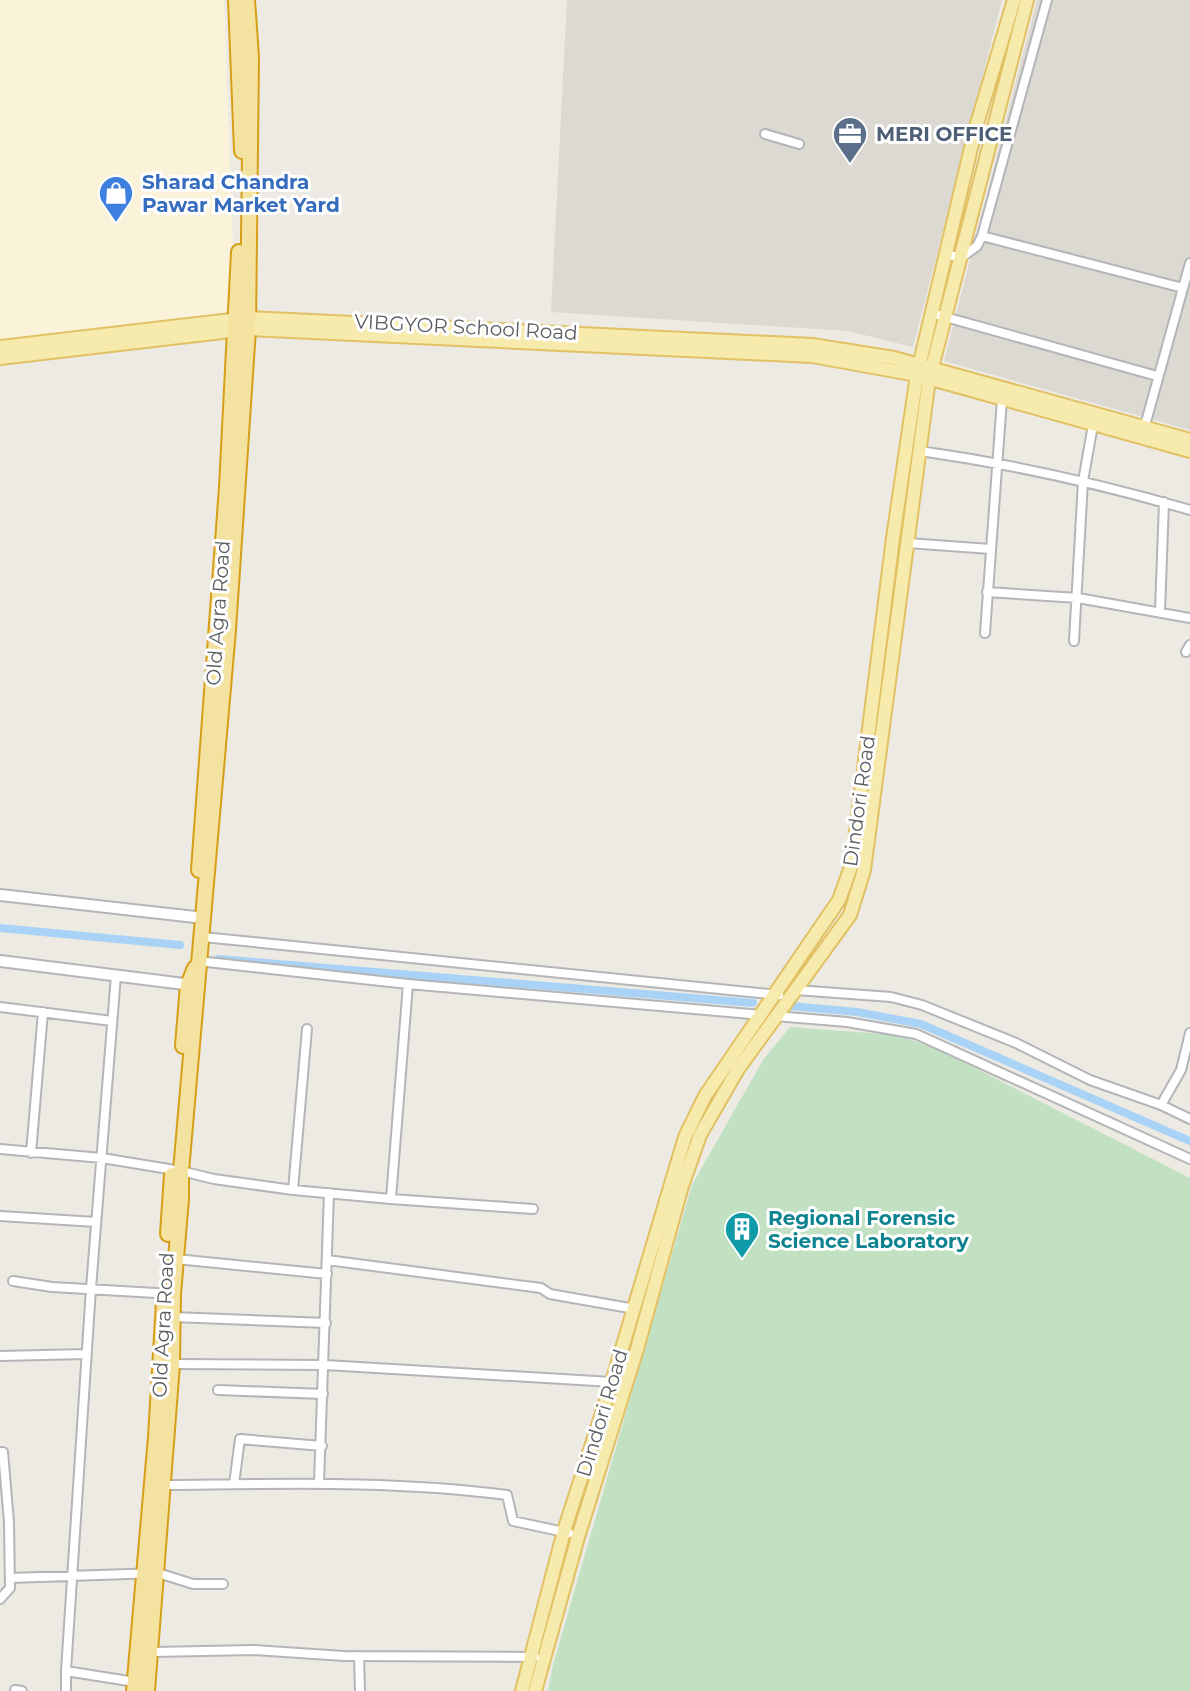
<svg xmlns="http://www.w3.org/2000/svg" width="1190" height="1691" viewBox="0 0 1190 1691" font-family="Montserrat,sans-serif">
  <rect width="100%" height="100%" fill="#eceae2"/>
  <path fill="#faf3da" d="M0,0H224L235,301L225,317L0,350Z"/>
  <path fill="#dbd9d1" d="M567,0H1002L913,347L848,331L551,312Z
    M1037,0H1190V430L944,361Z"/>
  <path fill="#c1e1c2" d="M790,1027L896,1035L940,1050L1190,1178V1691H548L553,1665L692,1185L763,1060Z"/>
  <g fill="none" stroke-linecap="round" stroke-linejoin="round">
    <path stroke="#a9d3f6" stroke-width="8" d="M0,928L180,945
      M218,959L753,1003
      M791,1006L857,1012L921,1024L1190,1141"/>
    <g stroke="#b3b5b8" stroke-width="12">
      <path id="minor" d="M765,134L799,144
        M982,236L1183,288
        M945,255L962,257L977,246L982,236L1047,0
        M931,313L1157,376
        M1144,429L1190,263
        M920,451C1012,464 1101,484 1190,510
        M908,543L990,549
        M987,592L1078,598L1190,618
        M1160,611L1164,502
        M985,633L1002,399
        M1074,641L1083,481L1093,425
        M1186,652L1190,645
        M203,937L779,995
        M198,961L408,984L762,1015
        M796,990L891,997L922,1005L1016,1043L1090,1080L1161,1105L1181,1070L1190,1033
        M0,1007L112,1021
        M775,1016L847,1022L916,1034L1190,1159
        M1161,1105L1190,1119
        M0,1149L102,1158L181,1171L214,1179L293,1190L391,1199L408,984
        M31,1153L43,1012
        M293,1190L307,1029
        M391,1199L533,1209
        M0,1216L96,1222
        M176,1259L327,1274
        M327,1260L541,1288L550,1294L635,1309
        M13,1281L52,1287L173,1294
        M173,1317L326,1323
        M0,1356L87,1354
        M172,1364L325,1365L612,1382
        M218,1390L323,1394
        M0,1452H3L9,1522L10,1588L0,1599
        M319,1483L329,1193
        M234,1484L240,1439L322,1446
        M164,1485C279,1484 393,1480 507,1495L513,1521L569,1533
        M10,1578L158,1573L193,1584H223
        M152,1652L254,1650L344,1656L535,1657
        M359,1656L360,1691
        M66,1671L91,1288L116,975
        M15,1690L22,1691
        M66,1691V1671L135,1682"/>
    </g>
    <g stroke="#b3b5b8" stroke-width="14">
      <path id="tertiary" d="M0,895L204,918
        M0,961L192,985"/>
    </g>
    <g stroke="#e2c165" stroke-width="16">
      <path id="primary" d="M0,347L248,318L812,345L894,358L1190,440
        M0,358L248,329L812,356L917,375L1190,451
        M522,1691L564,1531L612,1382L685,1137L705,1096L839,900L852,864L893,538L917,375L976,127L1014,0
        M535,1691L578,1537L637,1349L682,1186L700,1135L738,1069L850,915L864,870L929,379L1027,0"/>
    </g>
    <g stroke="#d79e18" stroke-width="18">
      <path id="trunk" d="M236,0L242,151
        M199,870L227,487L239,252
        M183,1046L188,985L195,968
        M168,1234L172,1175
        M134,1691L156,1437L164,1302
        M147,1691L172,1364L173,1294L181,1199V1171L228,630L248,329L251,57L247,0"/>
    </g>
    <use href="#minor" stroke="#fff" stroke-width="8"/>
    <use href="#tertiary" stroke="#fff" stroke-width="10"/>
    <use href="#primary" stroke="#f6ebad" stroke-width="12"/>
    <use href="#trunk" stroke="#f4e3a0" stroke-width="14"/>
  </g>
  <defs>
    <g id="office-pin" transform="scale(1.8)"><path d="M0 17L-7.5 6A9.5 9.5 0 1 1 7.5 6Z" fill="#5c6f8a" stroke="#fff"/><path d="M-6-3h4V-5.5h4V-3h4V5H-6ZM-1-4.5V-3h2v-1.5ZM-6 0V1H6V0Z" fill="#fff"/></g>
    <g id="shop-pin" transform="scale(1.8)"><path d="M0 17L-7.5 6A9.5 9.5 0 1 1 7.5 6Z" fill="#3f7fe0" stroke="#fff"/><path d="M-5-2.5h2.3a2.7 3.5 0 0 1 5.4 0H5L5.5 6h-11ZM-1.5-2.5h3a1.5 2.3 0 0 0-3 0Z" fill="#fff"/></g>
    <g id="building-pin" transform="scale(1.8)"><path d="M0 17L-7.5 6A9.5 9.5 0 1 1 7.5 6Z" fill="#0f9aa8" stroke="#fff"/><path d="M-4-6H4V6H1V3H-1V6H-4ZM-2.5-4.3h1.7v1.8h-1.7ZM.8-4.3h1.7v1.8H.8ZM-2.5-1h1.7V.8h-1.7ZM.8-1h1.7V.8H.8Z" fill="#fff"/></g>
  </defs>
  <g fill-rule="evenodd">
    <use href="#office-pin" x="850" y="134"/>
    <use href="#shop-pin" x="116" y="193"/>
    <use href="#building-pin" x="742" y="1229"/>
  </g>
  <g text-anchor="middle" stroke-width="6" stroke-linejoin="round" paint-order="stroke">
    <g font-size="20" font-weight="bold" fill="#4e5e75" stroke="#fff" text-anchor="start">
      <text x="876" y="141">MERI OFFICE</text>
    </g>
    <g font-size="20" font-weight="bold" fill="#366cbe" stroke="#fff" text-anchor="start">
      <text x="142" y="189">Sharad Chandra<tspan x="142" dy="23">Pawar Market Yard</tspan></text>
    </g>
    <g font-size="20" fill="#5b5e62" stroke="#fff">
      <text transform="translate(466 327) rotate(3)" y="7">VIBGYOR School Road</text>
      <text transform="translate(218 613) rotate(-86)" y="7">Old Agra Road</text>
      <text transform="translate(859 801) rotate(-82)" y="7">Dindori Road</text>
      <text transform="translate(163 1325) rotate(-87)" y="7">Old Agra Road</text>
      <text transform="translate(602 1413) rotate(-73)" y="7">Dindori Road</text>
    </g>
    <g font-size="20" font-weight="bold" fill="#0d838f" stroke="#fff" text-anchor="start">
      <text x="768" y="1225">Regional Forensic<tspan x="768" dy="23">Science Laboratory</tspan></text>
    </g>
  </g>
</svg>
